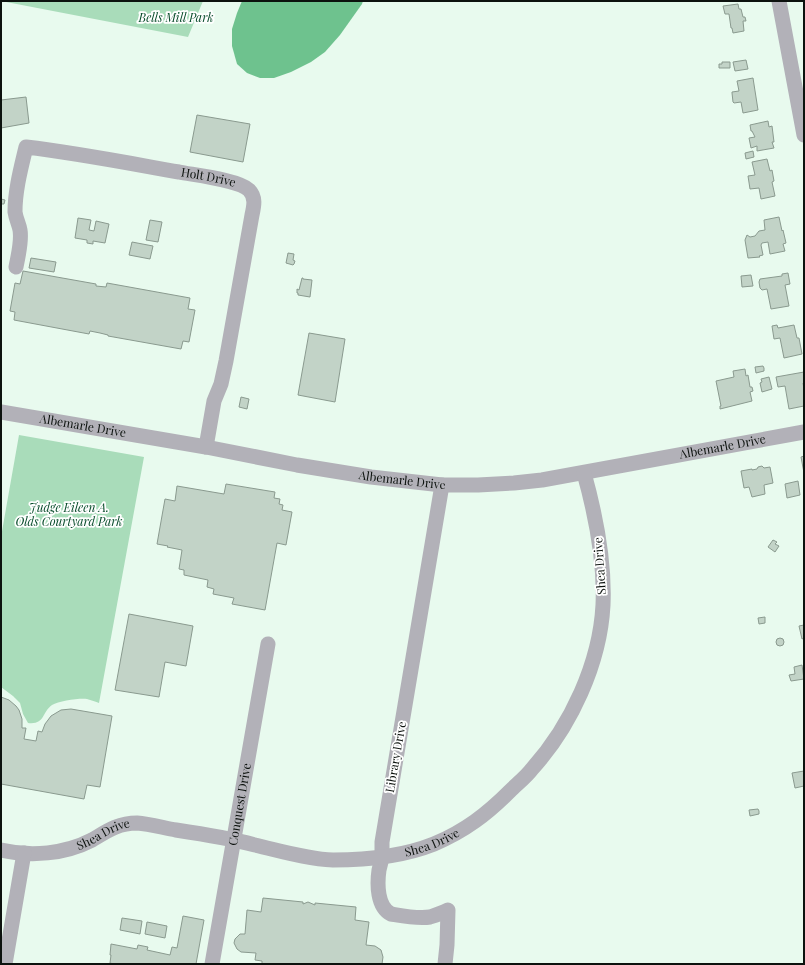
<svg xmlns="http://www.w3.org/2000/svg" width="805" height="965" viewBox="0 0 805 965" font-family="'Playfair Display',serif">
  <rect width="100%" height="100%" fill="#e8faee"/>
  <path fill="#a9dcba" d="M1,1H203L188,37Z
    M19,435L144,457L99,703C96,702 91,700 87,699C79,698 59,701 52,705C42,712 45,725 28,723L23,714L20,703L13,696L1,687V537Z"/>
  <path fill="#6ec28e" d="M242,1H363L362,4L340,35L325,52L311,62L291,72L274,78H260L247,73L237,64L232,46V29L237,13Z"/>
  <path fill="#c2d3c7" stroke="#8a9a8f" d="M738,4L739,9H741L743,17H745L746,21H743L744,31L733,33L732,28H731L729,14H725L723,6Z
    M746,60L748,69L735,71L733,62Z
    M722,62H730V68H719V64H722Z
    M753,78L758,110L743,113L741,102L734,103L733,102L732,93V92L739,91L737,81Z
    M26,97L29,123L1,128V100Z
    M197,115L250,124L243,162L190,152Z
    M768,121L769,127L772,126L774,142H772L774,148L757,151V146L751,148L749,138L755,137L752,131H751L750,125Z
    M753,151L754,157L746,159L745,153Z
    M767,159L770,171L772,170L774,181L772,182L775,196L761,199L759,188L750,189L748,176L755,175L752,162Z
    M1,199L5,200L4,204H1Z
    M779,217L782,231L783,230L786,243L783,244L785,251L770,254L768,242L762,243L761,245L763,255L759,256L760,257L748,258L745,240L747,235L750,237L755,236L759,231L765,230L764,220Z
    M78,218L91,220L89,230L94,231L96,221L109,224L105,243L93,241V244L87,243V240L75,238Z
    M150,220L162,222L158,242L146,240Z
    M132,242L153,246L150,259L129,255Z
    M288,253L294,254L293,260L295,261L294,264L293,265L286,263Z
    M31,258L56,262L54,272L29,268Z
    M23,271L96,284V286L106,287L107,283L190,298L188,309L195,310L189,342L183,341L181,349L108,336V335L100,333L90,331L89,334L14,320L15,312L10,311L15,283L20,284Z
    M788,273L790,284L785,285L789,306L771,309L767,289L762,290L760,288L759,282L760,279L782,276V274Z
    M751,275L753,286L742,287L741,276Z
    M302,278H303V279L312,280L310,297L298,295V293H297V289L299,290Z
    M777,325L778,328L794,325L797,338H799L802,354L784,358L780,338L774,339L772,326Z
    M309,333L345,339L335,402L298,395Z
    M763,366L764,368V371L756,373L755,367Z
    M745,369L746,376L748,375L750,387H752L753,391L750,392L752,401L720,409V406H721L716,381L734,377L733,371Z
    M804,372V383H803L804,389V406L789,409L785,386L778,387L776,377Z
    M769,377L772,389L762,392L760,383L762,382L761,379Z
    M241,397L249,399L247,409L239,407Z
    M804,456V473L801,457Z
    M762,466L764,468L770,467L773,483L764,485L765,494L752,497L749,487L744,488L741,471L752,469V470L757,469L758,467Z
    M798,481L800,495L787,498L785,484Z
    M226,484L275,492L274,498L280,499L279,504L283,505L282,510L292,512L286,545L277,543L265,610L232,604L234,598L213,594L214,589L207,587L208,580L184,575V570L179,569L182,550L167,547L168,546L157,544L165,499L175,501L177,486L224,494Z
    M773,540L777,542L775,544L779,546L775,552L768,547Z
    M129,614L193,626L186,666L165,662L159,697L115,690Z
    M765,617V623L759,624L758,618Z
    M804,625V638L802,639L799,626Z
    M776 642a4 4 0 1 1 8 0a4 4 0 1 1-8 0Z
    M802,665L804,679L791,681L789,675L795,674L794,667Z
    M1,697L9,700L16,706L19,710L22,719V728H26L24,739L36,741L38,731L42,732L45,724L51,716L61,710L71,709L112,716L100,787L87,785L84,799L1,784Z
    M804,771V786L795,788L792,773Z
    M758,809L759,811V814L750,816L749,810Z
    M263,898L303,902V904L308,902L315,905V903L356,907L355,920L369,922L366,945L375,946L381,950L383,957L382,964H262V961L255,960L256,953L241,952L237,949L234,943L235,939L240,934H245L247,910L261,912Z
    M183,916L204,920L196,964H114L110,963L111,955H110L111,944L137,949L138,945L148,947L147,950L170,955L172,947L177,948Z
    M122,918L142,921L140,934L120,930Z
    M147,922L167,926L165,938L145,934Z"/>
  <g fill="none" stroke-linecap="round" stroke-linejoin="round">
    <g stroke="#b2b1b8" stroke-width="15">
      <path d="M779,1L804,135"/>
      <path id="s1" d="M16,267C18,256 22,241 20,230C19,224 16,219 15,212C15,190 21,168 26,147C77,153 128,163 179,172C194,175 239,180 249,190C256,197 254,206 252,215L226,361L221,384L214,401L206,447"/>
      <path id="s2" d="M1,412L206,447L297,465L371,477L442,485H478L514,483L542,480L804,432"/>
      <path d="M442,485L382,842C382,847 382,852 382,858C381,862 380,866 379,870C377,884 377,907 391,914C403,916 418,919 430,917C436,915 442,913 448,910L447,945L445,964"/>
      <path id="s3" d="M1,850C31,857 65,854 92,840C107,831 118,823 137,823C150,824 164,828 176,830C203,834 229,838 255,845C281,851 307,859 333,860C366,860 404,856 434,844C465,831 487,814 510,791C517,784 526,777 532,769C571,726 600,663 603,605C605,560 596,516 584,473"/>
      <path d="M5,964L24,853"/>
      <path id="s4" d="M212,964L268,644"/>
    </g>
  </g>
  <g text-anchor="middle" stroke-width="3.5" stroke-linejoin="round" paint-order="stroke">
    <g font-size="12" font-style="italic" fill="#074b2a" stroke="#fff">
      <text x="176" y="22">Bells Mill Park</text>
      <text x="69" y="512">Judge Eileen A.<tspan x="69" dy="14">Olds Courtyard Park</tspan></text>
    </g>
    <g font-size="12" fill="#0c120e" stroke="#fff">
      <text dy="4" stroke="none"><textPath href="#s1" startOffset="307">Holt Drive</textPath></text>
      <text dy="4" stroke="none"><textPath href="#s2" startOffset="83">Albemarle Drive</textPath></text>
      <text dy="4" stroke="none"><textPath href="#s2" startOffset="731">Albemarle Drive</textPath></text>
      <text dy="4" stroke="none"><textPath href="#s2" startOffset="407">Albemarle Drive</textPath></text>
      <text transform="translate(600 566) rotate(-94)" y="4">Shea Drive</text>
      <text transform="translate(396 757) rotate(-80)" y="4">Library Drive</text>
      <text dy="4" stroke="none"><textPath href="#s4" startOffset="162">Conquest Drive</textPath></text>
      <text dy="4" stroke="none"><textPath href="#s3" startOffset="106">Shea Drive</textPath></text>
      <text dy="4" stroke="none"><textPath href="#s3" startOffset="443">Shea Drive</textPath></text>
    </g>
  </g>
  <rect width="805" height="965" fill="none" stroke="#0c120e" stroke-width="4"/>
</svg>
